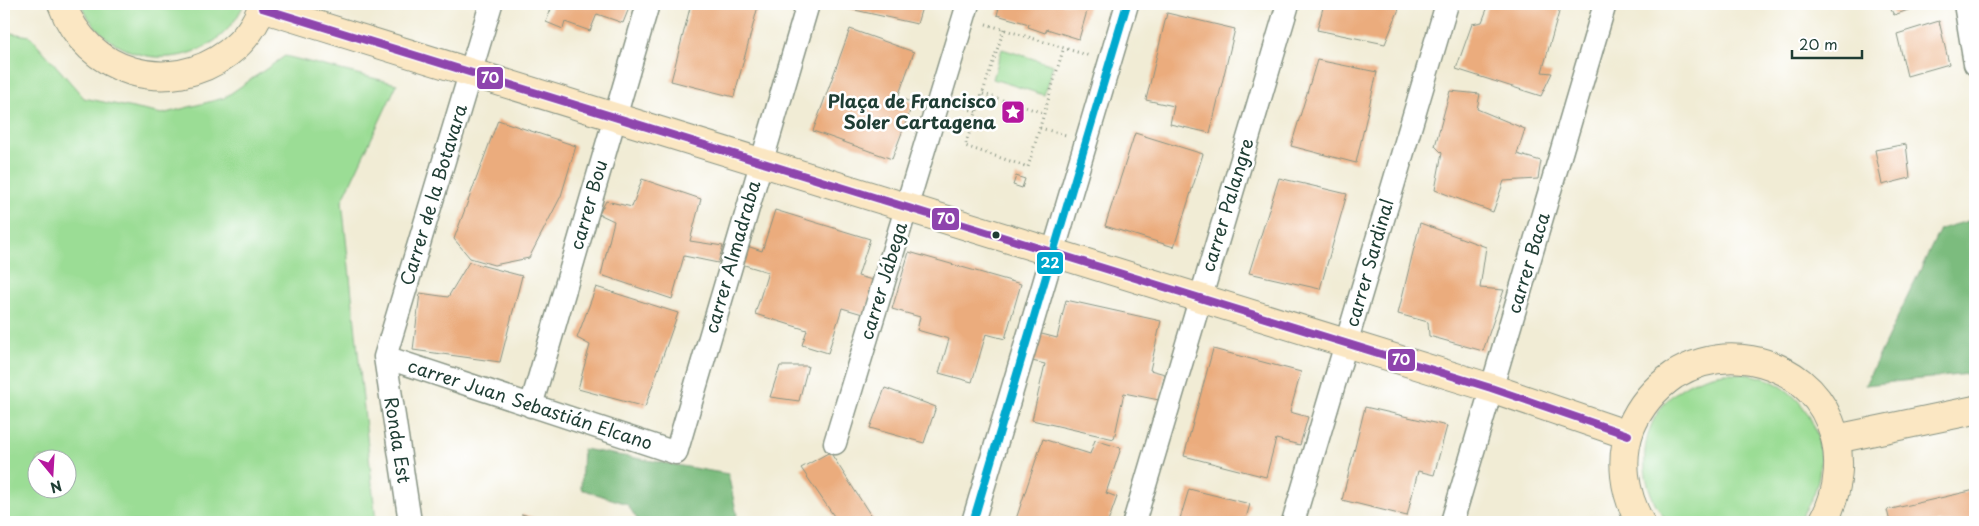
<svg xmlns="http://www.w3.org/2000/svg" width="1979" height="526" viewBox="0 0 1979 526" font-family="'Playpen Sans',sans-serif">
  <rect width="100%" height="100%" fill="#fff"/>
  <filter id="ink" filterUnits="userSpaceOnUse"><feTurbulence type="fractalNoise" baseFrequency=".02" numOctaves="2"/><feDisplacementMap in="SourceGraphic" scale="10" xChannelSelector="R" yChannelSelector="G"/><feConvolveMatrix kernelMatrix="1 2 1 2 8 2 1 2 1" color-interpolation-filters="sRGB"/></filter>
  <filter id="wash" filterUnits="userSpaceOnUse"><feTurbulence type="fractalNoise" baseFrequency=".0096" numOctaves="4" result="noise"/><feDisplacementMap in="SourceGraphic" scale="20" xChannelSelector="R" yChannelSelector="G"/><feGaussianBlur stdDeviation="1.12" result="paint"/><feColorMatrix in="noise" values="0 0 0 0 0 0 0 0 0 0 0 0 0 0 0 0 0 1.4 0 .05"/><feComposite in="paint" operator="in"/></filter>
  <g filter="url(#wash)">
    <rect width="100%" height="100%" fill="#f1ecd5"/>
    <path fill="#9bdd95" stroke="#5d8d64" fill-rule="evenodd" d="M81,4H244C213,75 113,75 81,4Z
      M4,32L30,36L84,98L162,114L224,98L285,56L397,84L342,201L376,522H4ZM38,458H68V488H38Z
      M1002,49L1053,65L1044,95L993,79Z
      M1724,373C1740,373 1754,374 1769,380C1826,405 1836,479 1796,522H1668C1632,481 1637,413 1687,385C1699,378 1711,375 1724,373Z"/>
    <path fill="#7cbc7e" stroke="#4e7c59" d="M1975,219V371L1968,374L1865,385L1940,229Z
      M583,449L728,474L737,515L727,522H639L627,504L581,489Z"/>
    <g id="blocks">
      <path fill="#ebac7d" d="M553,4H619L629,8L623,23L597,14L590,31L565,22L563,29L546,22Z
        M691,4H750L758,6L734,97L671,81Z
        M848,4H923L917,24L846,8Z
        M1000,4H1089L1079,39L1047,29L1045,33L1028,27L1029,24L997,15Z
        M1324,4H1401L1385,44L1317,30Z
        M1489,4H1555L1561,5L1542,72L1552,73L1541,96L1456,69L1472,24L1482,22Z
        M1888,4H1925L1894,15Z
        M1167,13L1235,29L1210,133L1170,124L1174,106L1146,100Z
        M1939,21L1949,64L1907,76L1897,34Z
        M850,29L914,52L898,97L913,103L892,159L813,131Z
        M1317,60L1377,72L1356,163L1291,146Z
        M1450,91L1480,94L1477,109L1525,129L1517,154L1541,161L1538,179L1504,181L1493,212L1435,190L1442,153L1435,146Z
        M498,120L576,146L561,196L529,258L494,265L470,258L454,239Z
        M1135,133L1203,154L1174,247L1105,226Z
        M1906,144L1910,178L1882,185L1875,150Z
        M1016,176L1025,179L1022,188L1013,185Z
        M1279,178L1347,194L1320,289L1249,273Z
        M642,179L701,199L690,241L723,246L718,263L684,256L672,299L601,275L614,221L599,214L606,201L632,207Z
        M775,210L870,239L858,276L876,281L866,315L842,308L828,353L802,345L807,330L755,314L768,272L741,264L747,246L762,251Z
        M1420,223L1486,247L1480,288L1504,290L1483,351L1429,336L1428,322L1398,314Z
        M909,252L1021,284L1005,339L986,334L972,382L939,373L949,339L917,330L920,317L892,309Z
        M469,262L522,276L500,362L413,350L420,293L448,297Z
        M596,287L678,313L645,407L578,389L590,345L577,338Z
        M1066,300L1161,321L1150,370L1165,374L1159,400L1124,393L1114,439L1032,420L1045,364L1032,361L1038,333L1057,338Z
        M1213,349L1301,372L1290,412L1308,417L1300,445L1276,439L1266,477L1184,456Z
        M780,366H808L799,401L770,397Z
        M885,388L936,407L924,443L870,428Z
        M1365,407L1447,426L1434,475L1418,471L1407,516L1342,500Z
        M1043,439L1090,454L1095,440L1121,448L1106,493L1117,497L1108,522H1015Z
        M830,452L875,522H838L801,468Z
        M1189,489L1250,504L1245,522H1179Z
        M1975,490V522H1890L1887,510Z
        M522,514L548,522H522Z"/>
    </g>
  </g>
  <g filter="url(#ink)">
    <use href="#blocks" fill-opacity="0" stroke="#889484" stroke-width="1"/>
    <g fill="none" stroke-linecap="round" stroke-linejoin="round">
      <g stroke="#889484" stroke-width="25">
        <path id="street" d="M1965,4L1975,64
          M385,357L676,453L808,4
          M531,406L648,4
          M835,443L968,4
          M410,522L385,357L491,4
          M973,522L1127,4
          M1134,522L1288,4
          M1293,522L1447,4
          M1452,522L1605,4"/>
      </g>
      <g stroke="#889484" stroke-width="30">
        <path id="secondary" d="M62,4C87,74 169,97 228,53C244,41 257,23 263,4
          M262,8L1491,388L1628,435
          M1836,439L1975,410
          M1640,522C1624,493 1619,459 1631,427C1640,406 1655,388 1674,375C1697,361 1724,355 1751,360C1829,374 1859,456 1823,522"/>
      </g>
      <path stroke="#889484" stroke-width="3" stroke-dasharray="1 4" stroke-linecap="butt" d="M986,24L1090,56
        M1004,29L965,146L1028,167L1064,47
        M983,94L1044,113
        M961,106L977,112
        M1040,128L1066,135"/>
      <use href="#street" stroke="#fff" stroke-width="22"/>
      <use href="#secondary" stroke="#fbe7c3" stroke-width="28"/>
      <g stroke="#fff" stroke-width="11">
        <path id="bus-1" d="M262,8L1491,388L1628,435"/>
      </g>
      <g stroke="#fff" stroke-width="11">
        <path id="bus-2" d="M973,522L1127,4"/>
      </g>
      <use href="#bus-1" stroke="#8e44ad" stroke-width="8"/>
      <use href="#bus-2" stroke="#00a9ce" stroke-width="8"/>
    </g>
  </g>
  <defs>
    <g id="sight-square" transform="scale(1.25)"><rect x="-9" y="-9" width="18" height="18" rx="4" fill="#b5179e" stroke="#fff"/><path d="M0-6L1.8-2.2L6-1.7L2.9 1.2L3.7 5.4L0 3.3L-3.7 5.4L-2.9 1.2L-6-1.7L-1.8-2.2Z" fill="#fff"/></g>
  </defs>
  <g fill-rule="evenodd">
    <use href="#sight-square" x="1013" y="112"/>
  </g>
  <circle fill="#1f3d34" stroke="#fff" stroke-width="2" cx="996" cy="235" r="4.5"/>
  <g text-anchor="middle" stroke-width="5" stroke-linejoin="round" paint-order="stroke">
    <g font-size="18" font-weight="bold" fill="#1f3d34" stroke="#fff" text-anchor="end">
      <text x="996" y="108">Plaça de Francisco<tspan x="996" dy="21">Soler Cartagena</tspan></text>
    </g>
    <g font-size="18" fill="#1f3d34" stroke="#fff">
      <text transform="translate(434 195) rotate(-73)" y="6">Carrer de la Botavara</text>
      <text transform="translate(589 205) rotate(-74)" y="6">carrer Bou</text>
      <text transform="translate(1228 205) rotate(-73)" y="6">carrer Palangre</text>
      <text transform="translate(733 257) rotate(-74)" y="6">carrer Almadraba</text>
      <text transform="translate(1370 263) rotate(-74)" y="6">carrer Sardinal</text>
      <text transform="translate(1529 263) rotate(-73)" y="6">carrer Baca</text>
      <text transform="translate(884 281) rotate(-73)" y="6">carrer Jábega</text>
      <text transform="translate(530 405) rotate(18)" y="6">carrer Juan Sebastián Elcano</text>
      <text transform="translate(397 440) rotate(81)" y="6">Ronda Est</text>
    </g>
  </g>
  <g stroke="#fff" stroke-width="2">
    <rect x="476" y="66" width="28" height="24" rx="5" fill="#8e44ad"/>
    <rect x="931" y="207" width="29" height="24" rx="5" fill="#8e44ad"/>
    <rect x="1036" y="251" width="28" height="24" rx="5" fill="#00a9ce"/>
    <rect x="1387" y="348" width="29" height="24" rx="5" fill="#8e44ad"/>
  </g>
  <g font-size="14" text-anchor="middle" font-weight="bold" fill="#fff">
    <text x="490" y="83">70</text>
    <text x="946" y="224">70</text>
    <text x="1050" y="268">22</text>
    <text x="1401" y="365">70</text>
  </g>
  <rect width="1979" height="526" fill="none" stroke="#fff" stroke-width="20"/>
  <g transform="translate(52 474) rotate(162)"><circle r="24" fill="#ffffff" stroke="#a5b1ae"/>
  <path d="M0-4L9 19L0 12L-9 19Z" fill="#b5179e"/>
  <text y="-8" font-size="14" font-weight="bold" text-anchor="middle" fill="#1f3d34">N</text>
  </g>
  <path d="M1792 50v8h70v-8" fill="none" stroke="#1f3d34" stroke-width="2.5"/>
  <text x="1799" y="50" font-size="15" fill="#1f3d34" stroke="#ffffff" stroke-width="4" paint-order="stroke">20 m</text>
</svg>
